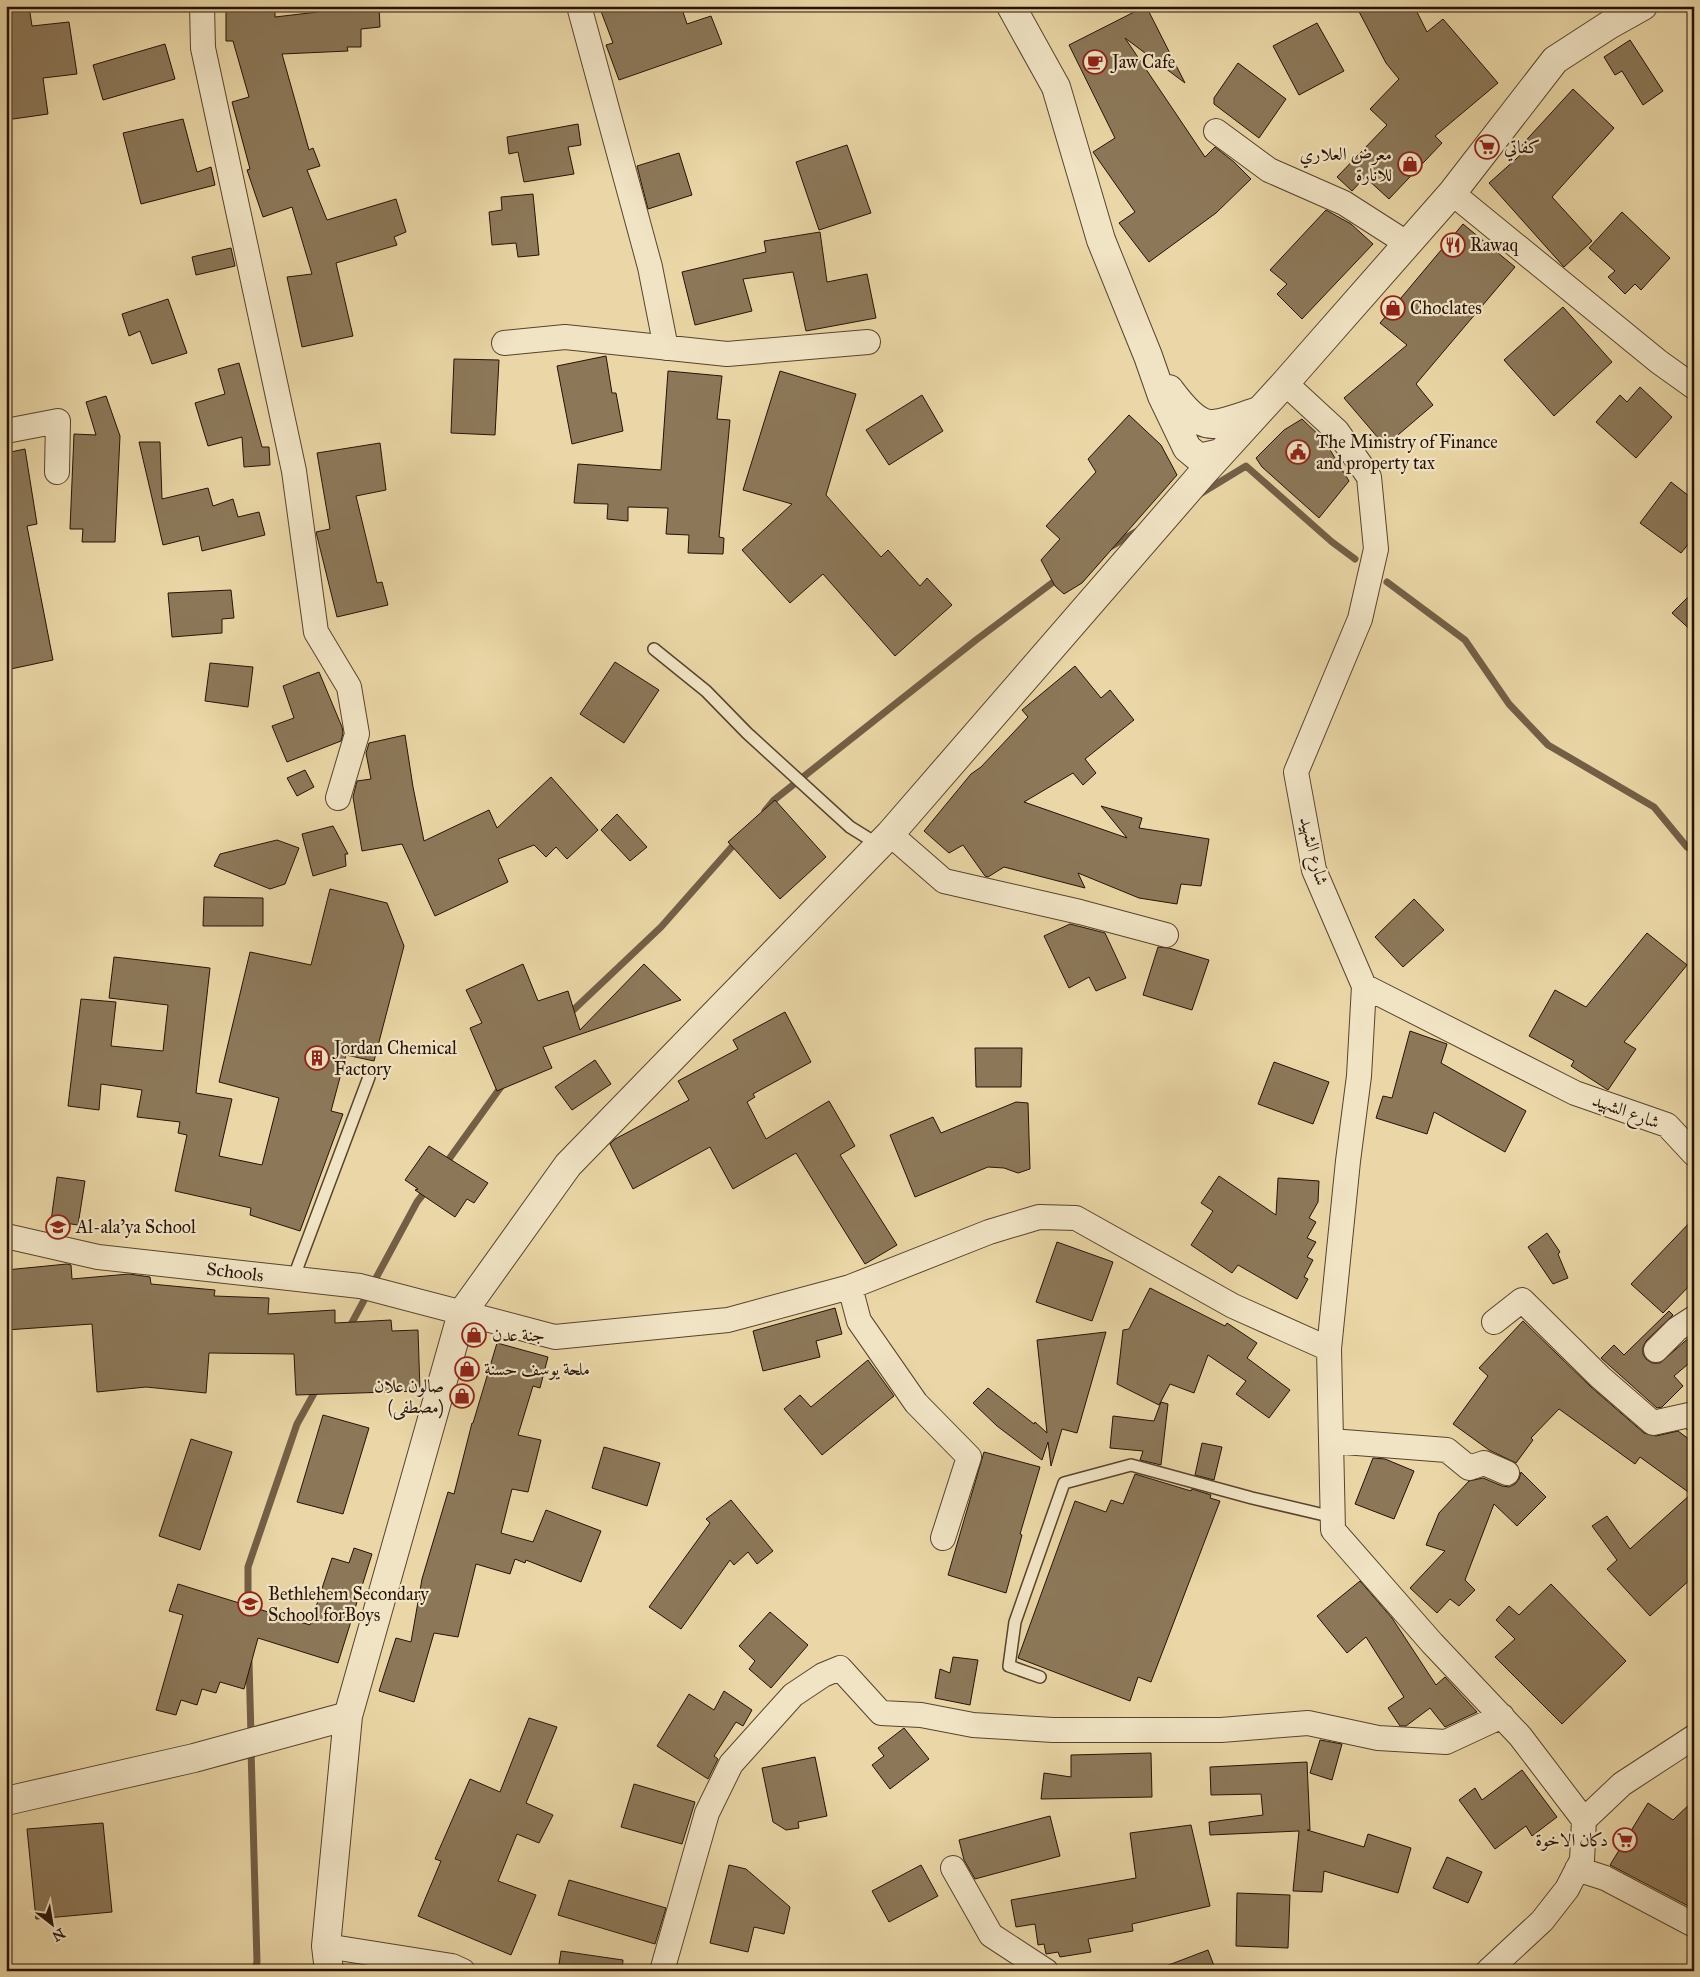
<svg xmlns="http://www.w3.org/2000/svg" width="1700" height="1977" viewBox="0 0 1700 1977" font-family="'IM FELL Great Primer',Amiri,serif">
  <rect width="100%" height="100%" fill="#ead6a6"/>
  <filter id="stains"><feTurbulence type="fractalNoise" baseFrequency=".004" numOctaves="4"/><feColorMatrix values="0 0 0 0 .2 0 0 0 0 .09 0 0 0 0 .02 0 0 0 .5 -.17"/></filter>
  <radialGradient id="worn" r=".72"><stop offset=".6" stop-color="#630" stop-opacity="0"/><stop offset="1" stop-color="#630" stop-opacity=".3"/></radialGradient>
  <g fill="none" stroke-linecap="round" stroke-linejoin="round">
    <path stroke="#735f46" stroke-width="7" d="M1200,494L1246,466L1332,542L1355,559
      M1110,547L1139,530
      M1387,582L1465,640L1509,704L1548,745L1654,807L1687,847L1694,851
      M765,811L774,800L976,640L1060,577
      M567,1016L661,927L737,841
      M444,1166L503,1084
      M348,1330L417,1202L427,1189
      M248,1614V1567L297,1424L317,1388
      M249,1662L251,1736
      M251,1749L257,1962L254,1971"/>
  </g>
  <path fill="#8c7859" stroke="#261206" d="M6,6H29L32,26L69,22L77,74L43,78L48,114L6,120Z
    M226,6H275V17L318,12V6H379L380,27L361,29V47H347L348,51L282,54L309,150L313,148L320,166L307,170L327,220L396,199L406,232L394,237L397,245L336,263L353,336L302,347L287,277L312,274L292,207L263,217L247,170L250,169L232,102L249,97L233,41H226Z
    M599,6H681L687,24L711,16L722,44L619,80L606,45L613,43Z
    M1146,6L1185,83L1125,38L1205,157L1215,147L1234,162L1251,179L1216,213L1149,262L1119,223L1135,212L1093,152L1115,138L1069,45Z
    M1356,6H1414L1427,32L1443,19L1498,83L1435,136L1442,143L1389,199L1365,177L1352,191L1337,177L1387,125L1370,109L1399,79L1386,63Z
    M1317,23L1344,71L1299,95L1273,46Z
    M1630,40L1663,91L1643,105L1622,71L1615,75L1604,57Z
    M165,44L175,79L103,100L93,65Z
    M1238,63L1286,99L1259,138L1214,104V98Z
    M1573,89L1614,128L1552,197L1592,241L1564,267L1489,183L1525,151L1520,147Z
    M183,119L197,172L211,167L215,185L141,204L123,133Z
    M578,124L581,145L568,147L574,174L524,182L518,152L509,154L507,137Z
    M847,145L871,213L819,230L796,162Z
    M679,153L692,195L648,209L637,166Z
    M533,194L539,255L518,257L516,243L492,245L489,212L502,210L501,197Z
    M1326,210L1351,224L1373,244L1302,319L1277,294L1287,284L1270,270Z
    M1622,212L1670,258L1641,290L1635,284L1625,294L1608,277L1615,271L1589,248Z
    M1463,224L1515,267L1416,384L1433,405L1385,446L1344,398L1407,345L1380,323Z
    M820,232L827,282L867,274L876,318L806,331L793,272L743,279L752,311L695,325L682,272L766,252L764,241Z
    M231,248L235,266L196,275L192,257Z
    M168,299L187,353L152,364L140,331L129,336L122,314Z
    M1563,307L1612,362L1554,416L1504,360Z
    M606,356L612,393H616L623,431L572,444L557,366Z
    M454,359L499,360L495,435L451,433Z
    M239,363L262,447H269L270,465L244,467L242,437L208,446L195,403L225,394L218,369Z
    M668,371L722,376L717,419L730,420L719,537L724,538L723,554L688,553L689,535L666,534L668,508L628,507V521L607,519L608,504L574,503L578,464L661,470Z
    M780,371L856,394L826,495L881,557L888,550L920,586L927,578L952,605L895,656L823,574L790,603L742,550L792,504L743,490Z
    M1640,387L1672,417L1636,458L1596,422L1620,395L1627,402Z
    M922,395L943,431L889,465L866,430Z
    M106,396L120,436L115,542H82L83,529H70L74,434L96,435L86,402Z
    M1129,415L1161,445L1177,475L1082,583L1064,594L1055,586L1041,560L1060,539L1046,526L1096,472L1088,459Z
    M1302,419L1324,440L1349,481L1319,518L1262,467L1256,458L1284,430Z
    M139,442H160L162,499L208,488L213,506L233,499L238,517L259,512L265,535L202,551L199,536L163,545Z
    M380,443L386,490L356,496L377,583L382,582L388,605L337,617L316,532L330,529L317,453Z
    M25,449L37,524L27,526L53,660L6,670V453Z
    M1671,482L1694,500V537L1681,553L1640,523Z
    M231,590L234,618L222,619V633L172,637L168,593Z
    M1694,591V633L1672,613Z
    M615,662L659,690L624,743L580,714Z
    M210,663L253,667L248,707L205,701Z
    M1075,666L1101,698L1110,690L1134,720L1085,759L1096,773L1083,785L1073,773L1024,802L1127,838L1101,806L1142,818L1139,828L1209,839L1201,886L1181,884L1177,904L1139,898L1078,873L1085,888L1004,867L988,877L985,876L963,845L949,853L924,831L971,774L981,767L1028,717L1022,710Z
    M319,672L342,727L343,733L341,741L287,762L272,726L294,718L283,686Z
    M405,735L413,787L424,841L489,810L497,828L551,777L598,830L567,859L556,847L546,857L534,845L498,859L508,882L435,916L402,844L362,851L353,797L357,781L371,779L366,753L369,743Z
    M305,770L314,787L297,796L287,778Z
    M775,800L826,857L780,899L728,842Z
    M617,814L647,847L630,861L601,830Z
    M333,826L348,854H345L346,866L313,876L302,834Z
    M277,840L299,848L285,884L270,889L214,866L220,854Z
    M330,889L387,903L404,946L374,1061L346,1055L331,1111L343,1114L300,1231L250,1215L251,1208L175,1191L187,1135L178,1133L180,1122L137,1117L142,1090L101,1084L99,1110L68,1106L81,999L116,1002L111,1046L163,1051L168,1005L109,998L114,957L210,968L196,1093L232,1099L219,1156L262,1165L279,1098L219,1082L250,952L311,965Z
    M204,897L263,898V926H203Z
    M1414,899L1444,930L1403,967L1375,937Z
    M1070,924L1105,933L1126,978L1096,991L1089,977L1069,988L1044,936Z
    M1647,933L1687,965L1624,1042L1636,1049L1608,1090L1571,1066L1574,1061L1529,1036L1555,990L1586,1007Z
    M1158,947L1169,948L1209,960L1192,1010L1143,995Z
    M523,964L538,1001L568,991L580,1030L644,964L681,1000L543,1047L552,1068L497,1091L470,1028L482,1023L466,990Z
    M785,1012L811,1062L753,1094L755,1097L747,1102L766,1139L829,1101L855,1146L840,1155L897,1245L865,1264L796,1153L733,1189L710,1147L633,1189L610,1144L615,1139L689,1100L678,1081L738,1049L733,1040Z
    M1410,1031L1447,1044L1441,1063L1526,1111L1505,1152L1434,1112L1427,1134L1376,1118L1383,1096L1392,1098Z
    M975,1048H1022L1021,1087H976Z
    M595,1060L611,1084L572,1110L555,1087Z
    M1274,1062L1329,1082L1313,1124L1258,1104Z
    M1016,1102L1028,1103L1030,1169L1018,1173L1004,1168L988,1167L915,1197L890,1135L933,1117L941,1133Z
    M429,1146L488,1183L474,1203L467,1199L455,1217L415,1190L418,1189L405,1180Z
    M1219,1176L1276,1215L1278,1178L1319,1181L1318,1202L1309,1218L1316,1222L1307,1238L1316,1242L1307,1257L1313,1260L1304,1277L1308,1279L1297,1299L1238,1265L1232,1273L1191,1245L1213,1211L1201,1203Z
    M57,1177L85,1181L78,1225L51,1221Z
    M1694,1218V1281L1663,1313L1631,1284Z
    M1547,1233L1560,1252L1558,1254L1568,1278L1553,1284L1528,1247Z
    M1057,1242L1113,1262L1092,1321L1036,1302Z
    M67,1264L71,1265L72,1279L129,1274L150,1277L151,1284L215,1290L214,1296L269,1298L268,1314L335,1310V1323L391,1320L392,1331L418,1330L420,1391L296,1395L294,1354L209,1353L206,1393L146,1387L97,1392L92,1324L6,1330V1270Z
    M1150,1288L1225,1326L1227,1323L1257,1343L1247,1358L1290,1390L1269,1418L1236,1394L1246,1381L1208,1355L1194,1393L1170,1384L1159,1405L1117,1384L1123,1330L1129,1329Z
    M835,1308L842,1334L816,1341L820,1357L763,1371L753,1331Z
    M1669,1311L1673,1315L1646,1341L1643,1347V1354L1646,1359L1652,1363H1660L1691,1336L1694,1339V1359L1674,1376L1683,1386L1662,1407L1657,1408L1601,1358L1614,1345L1624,1355Z
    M1523,1321L1591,1387L1644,1433L1656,1436L1678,1431L1694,1443V1576L1650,1616L1607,1569L1617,1560L1592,1526L1607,1516L1630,1549L1691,1494L1640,1457L1635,1464L1559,1409L1531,1438L1533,1440L1516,1463L1489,1450L1453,1424L1488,1376L1479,1368Z
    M1106,1332L1077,1433L1062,1429L1051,1466L1048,1442L1042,1460L997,1426L973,1403L988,1388L1034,1424L1035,1422L1047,1433L1037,1340Z
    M497,1343L548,1357L540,1388L533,1386L518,1435L541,1440L528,1492L512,1489L501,1533L533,1542L546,1510L601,1531L581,1582L526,1560L525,1563L515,1559L510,1574L476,1564L458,1637L434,1633L414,1702L379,1691L396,1638L411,1642L422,1579L448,1492L454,1494L472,1423H473Z
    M868,1360L894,1396L822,1455L784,1409L800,1395L811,1407Z
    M1161,1402L1168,1404L1161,1465L1140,1460L1143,1451L1110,1448L1113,1416L1154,1421Z
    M323,1415L369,1428L343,1514L297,1502Z
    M191,1439L232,1452L200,1550L159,1536Z
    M1202,1443L1222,1447L1214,1480L1195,1475Z
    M604,1447L660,1463L647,1506L592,1488Z
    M984,1452L1040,1467L1020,1534L1022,1535L1006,1593L948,1575Z
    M1373,1458L1385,1459L1414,1471L1394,1519L1355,1504Z
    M1521,1472L1546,1497L1517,1526L1494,1504L1465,1580L1475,1590L1459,1606L1450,1599L1437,1613L1410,1588L1445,1551L1426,1545L1439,1513L1469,1481L1483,1478L1502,1486L1509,1487L1515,1484L1519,1479Z
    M1135,1474L1191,1491L1192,1489L1211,1495L1210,1498L1220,1501L1151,1682L1138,1677L1130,1701L1018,1658L1075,1501L1106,1512L1111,1500L1123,1504Z
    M731,1500L773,1551L757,1564L748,1552L734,1565L730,1560L681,1629L649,1607L710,1523L706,1519Z
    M354,1548L372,1554L338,1663L258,1638L244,1689L220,1682L216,1693L202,1689L197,1705L181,1700L176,1715L156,1710L183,1615L169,1611L178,1584L310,1625L332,1558L349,1563Z
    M1360,1581L1392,1618L1436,1685L1445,1677L1477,1712L1445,1727L1430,1708L1406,1726H1400L1388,1708L1404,1697L1366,1637L1347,1653L1317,1616Z
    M1551,1584L1626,1661L1562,1724L1495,1657L1515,1639L1496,1620L1509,1606L1519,1615Z
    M770,1612L808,1645L771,1688L749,1669L755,1661L739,1646Z
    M953,1657L978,1660L970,1705L935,1698L940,1669L950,1673Z
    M724,1691L752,1710L743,1726L736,1722L714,1756L718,1759L708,1779L657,1746L689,1694L714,1710Z
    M529,1718L557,1727L526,1803L553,1815L539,1843L517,1834L498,1881L536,1895L511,1955L418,1916L441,1861L435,1859L470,1779L500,1792Z
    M904,1728L929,1759L890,1789L872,1765L884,1756L878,1748Z
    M1320,1740L1342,1744L1332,1780L1310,1773Z
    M1151,1753L1152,1797L1041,1799L1044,1773L1071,1777V1755Z
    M815,1757L827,1816L798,1822L799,1828L786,1830L773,1822L762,1768Z
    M1307,1762L1310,1830H1307L1364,1847L1368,1834L1411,1848L1398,1893L1324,1871L1322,1892L1293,1891L1299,1831L1210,1835L1209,1822L1263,1815L1261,1794L1211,1795L1210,1767Z
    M1522,1770L1557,1817L1532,1836L1526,1826L1495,1849L1459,1800L1475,1788L1482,1800Z
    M634,1784L695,1802L682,1844L621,1827Z
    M1694,1800V1901L1690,1907L1610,1865L1648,1803L1673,1820Z
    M1050,1816L1060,1856L975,1879L964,1860L959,1840Z
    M103,1823L112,1912L36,1919L27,1829Z
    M1191,1825L1210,1906L1132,1924L1133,1931L1088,1939L1091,1952L1060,1957L1058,1952L1046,1954L1044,1944L1038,1945L1035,1924L1016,1927L1011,1900L1136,1878L1130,1833Z
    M1447,1857L1482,1872L1468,1903L1433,1888Z
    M729,1865L746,1869L790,1907L784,1934L754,1927L748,1952L710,1943Z
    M921,1865L938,1896L889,1922L872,1891Z
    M569,1880L666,1908L655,1944L558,1915Z
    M1237,1893L1290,1895L1288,1948L1236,1946Z
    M1208,1950L1216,1971H1158V1969Z
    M561,1951L623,1960L622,1971H558Z"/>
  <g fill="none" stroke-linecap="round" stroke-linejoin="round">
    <g stroke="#57432e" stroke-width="14">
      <path id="service" d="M654,649L706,691L747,733L850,827L879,845
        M293,1279L369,1077
        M1040,1677L1009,1666L1015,1622L1064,1483L1131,1465L1252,1498L1333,1517"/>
    </g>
    <g stroke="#57432e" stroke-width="26">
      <path id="minor" d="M202,6L203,48L294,471L316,632L349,687L357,734L338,798
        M579,6L650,267L666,348
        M1216,131L1269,170L1344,203L1408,244
        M1452,193L1659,362L1694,387
        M504,343L565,337L727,354L868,342
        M1285,383L1337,431L1369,477L1376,549L1360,619L1296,772L1314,870L1364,986L1575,1093L1667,1125L1694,1154
        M6,431L58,421L57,472
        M890,834L944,881L1080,912L1166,935
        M1364,986L1359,1076L1348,1161L1329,1349L1333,1530L1432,1643L1520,1736L1584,1820L1582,1860L1567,1889L1542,1921L1488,1971
        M6,1236L98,1257L360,1286L555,1337L728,1320L850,1287L989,1232L1039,1217L1076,1218L1233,1306L1329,1349
        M850,1287L859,1321L916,1403L969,1457L943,1538
        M1494,1322L1522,1300L1600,1377L1653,1423L1689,1415L1694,1419
        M1656,1350L1677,1329L1694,1318
        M1331,1441L1447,1450L1469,1468L1484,1463L1507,1473
        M1584,1820L1622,1784L1694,1737
        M953,1868L991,1935L1046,1971
        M1577,1869L1605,1878L1694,1925
        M326,1946L452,1966L463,1971
        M662,1971L707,1813L731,1764L793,1695L823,1675L840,1668L881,1713L921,1715L973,1725L1053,1730H1221L1308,1723L1378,1738L1446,1742L1502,1716"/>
    </g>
    <g stroke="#57432e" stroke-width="30">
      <path id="tertiary" d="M1011,6L1056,87L1101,240L1148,356L1162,396L1187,448L1199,458L1221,453
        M1169,389C1178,401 1196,426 1214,424C1229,422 1245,415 1259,411
        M6,1801L194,1758L348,1716
        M329,1971L326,1946L348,1716L462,1313L568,1165L890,834L1203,473L1285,383L1452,193L1555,60L1609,25L1643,6"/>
    </g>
    <use href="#service" stroke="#f1e4c5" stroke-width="11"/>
    <use href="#minor" stroke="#f1e4c5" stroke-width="24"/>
    <use href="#tertiary" stroke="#f1e4c5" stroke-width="28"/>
  </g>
  <defs>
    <g id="cafe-ring" transform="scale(1.25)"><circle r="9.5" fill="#f1e4c5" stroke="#8f2418" stroke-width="1.5"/><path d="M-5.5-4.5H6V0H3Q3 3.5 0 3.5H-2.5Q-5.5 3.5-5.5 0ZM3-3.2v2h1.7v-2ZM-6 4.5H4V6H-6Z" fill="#8f2418"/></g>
    <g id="supermarket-ring" transform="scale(1.25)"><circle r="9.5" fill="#f1e4c5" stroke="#8f2418" stroke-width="1.5"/><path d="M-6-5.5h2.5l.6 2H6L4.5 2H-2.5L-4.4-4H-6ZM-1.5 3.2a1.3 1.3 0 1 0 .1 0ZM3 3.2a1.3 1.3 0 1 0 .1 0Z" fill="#8f2418"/></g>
    <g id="shop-ring" transform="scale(1.25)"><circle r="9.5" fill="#f1e4c5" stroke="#8f2418" stroke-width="1.5"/><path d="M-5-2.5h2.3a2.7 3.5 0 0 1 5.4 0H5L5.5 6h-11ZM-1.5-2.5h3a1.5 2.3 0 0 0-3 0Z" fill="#8f2418"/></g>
    <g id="restaurant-ring" transform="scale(1.25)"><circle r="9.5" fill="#f1e4c5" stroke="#8f2418" stroke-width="1.5"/><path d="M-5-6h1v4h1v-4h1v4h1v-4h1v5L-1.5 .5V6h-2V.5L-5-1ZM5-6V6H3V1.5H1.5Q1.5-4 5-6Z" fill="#8f2418"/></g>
    <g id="civic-ring" transform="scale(1.25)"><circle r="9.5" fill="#f1e4c5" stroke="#8f2418" stroke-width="1.5"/><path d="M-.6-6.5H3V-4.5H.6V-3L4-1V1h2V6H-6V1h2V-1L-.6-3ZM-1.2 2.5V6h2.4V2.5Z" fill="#8f2418"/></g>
    <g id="building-ring" transform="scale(1.25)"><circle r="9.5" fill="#f1e4c5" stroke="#8f2418" stroke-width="1.5"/><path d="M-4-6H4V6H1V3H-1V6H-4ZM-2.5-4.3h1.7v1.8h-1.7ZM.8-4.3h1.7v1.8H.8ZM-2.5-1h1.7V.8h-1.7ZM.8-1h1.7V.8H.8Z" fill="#8f2418"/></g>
    <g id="school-ring" transform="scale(1.25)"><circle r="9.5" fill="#f1e4c5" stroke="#8f2418" stroke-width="1.5"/><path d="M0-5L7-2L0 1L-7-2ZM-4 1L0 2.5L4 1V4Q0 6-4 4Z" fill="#8f2418"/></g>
  </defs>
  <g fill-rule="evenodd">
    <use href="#cafe-ring" x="1095" y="62"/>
    <use href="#supermarket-ring" x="1487" y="147"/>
    <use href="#shop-ring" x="1410" y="164"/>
    <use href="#restaurant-ring" x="1453" y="245"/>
    <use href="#shop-ring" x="1393" y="308"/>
    <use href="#civic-ring" x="1298" y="452"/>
    <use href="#building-ring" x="317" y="1058"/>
    <use href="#school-ring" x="58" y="1227"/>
    <use href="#shop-ring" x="474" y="1335"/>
    <use href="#shop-ring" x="467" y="1369"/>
    <use href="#shop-ring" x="462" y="1396"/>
    <use href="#school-ring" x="250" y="1604"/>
    <use href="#supermarket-ring" x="1625" y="1840"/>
  </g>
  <g text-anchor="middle" stroke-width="4.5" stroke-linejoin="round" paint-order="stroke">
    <g font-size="18" fill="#261206" stroke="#f1e4c5" text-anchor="start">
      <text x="1112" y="68">Jaw Cafe</text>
      <text x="1504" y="153">كفاتي</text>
      <text x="1392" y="160" text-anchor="end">معرض العلاري<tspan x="1392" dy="21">للانارة</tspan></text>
      <text x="1470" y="251">Rawaq</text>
      <text x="1410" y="314">Choclates</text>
      <text x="1316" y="448">The Ministry of Finance<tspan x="1316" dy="21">and property tax</tspan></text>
      <text x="334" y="1054">Jordan Chemical<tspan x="334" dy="21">Factory</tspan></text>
      <text x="76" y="1233">Al-ala'ya School</text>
      <text x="492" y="1341">جنة عدن</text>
      <text x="484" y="1375">ملحة يوسف حسنة</text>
      <text x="444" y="1392" text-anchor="end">صالون علان<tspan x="444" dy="21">(مصطفى)</tspan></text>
      <text x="268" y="1600">Bethlehem Secondary<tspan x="268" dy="21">School forBoys</tspan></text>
      <text x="1608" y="1846" text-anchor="end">دكان الاخوة</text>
    </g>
    <g font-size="18" fill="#261206" stroke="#f1e4c5">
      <text transform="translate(1314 851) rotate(76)" y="6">شارع الشهيد</text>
      <text transform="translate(1626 1111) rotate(20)" y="6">شارع الشهيد</text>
      <text transform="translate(235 1272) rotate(7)" y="6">Schools</text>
    </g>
  </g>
  <rect width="1700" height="1977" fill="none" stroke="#ead6a6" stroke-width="25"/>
  <rect x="8" y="8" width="1685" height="1962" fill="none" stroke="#261206" stroke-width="2.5"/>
  <rect x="12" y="12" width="1675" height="1952" fill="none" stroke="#261206"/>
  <g transform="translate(52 1924) rotate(149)" stroke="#f1e4c5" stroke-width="4" paint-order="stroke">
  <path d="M0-4L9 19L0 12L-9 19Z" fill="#261206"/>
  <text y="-8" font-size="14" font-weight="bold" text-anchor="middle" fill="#261206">N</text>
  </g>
  <rect width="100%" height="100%" filter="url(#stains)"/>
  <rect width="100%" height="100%" fill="url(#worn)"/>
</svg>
